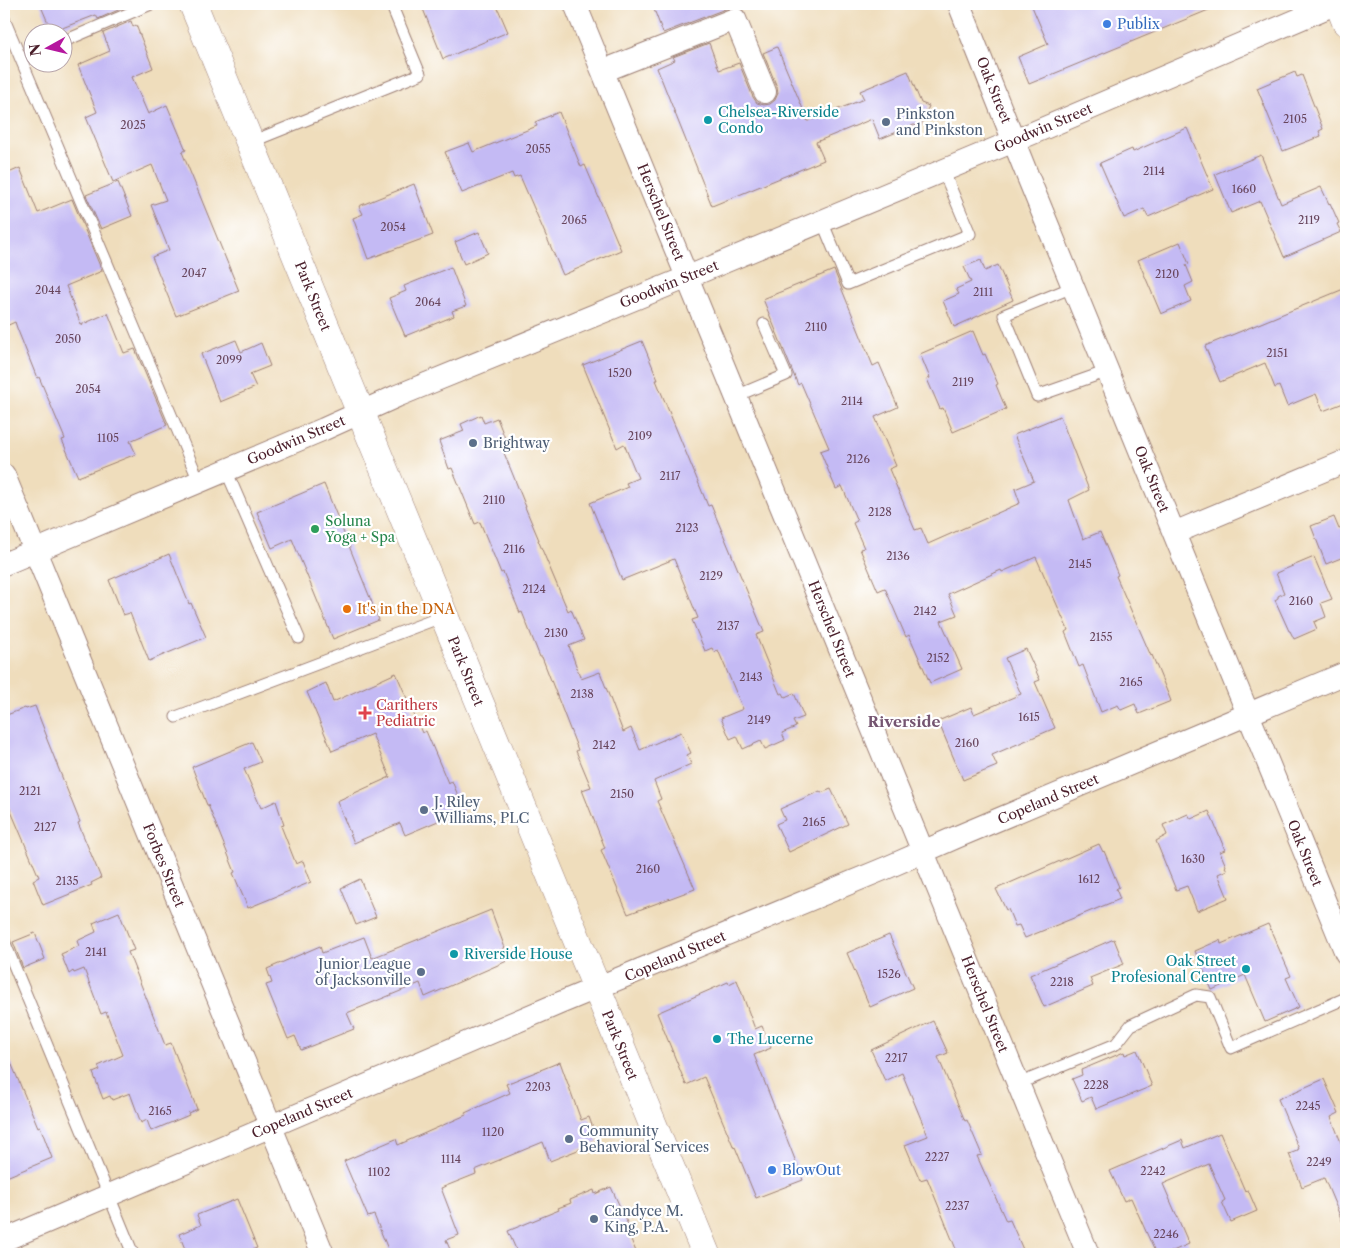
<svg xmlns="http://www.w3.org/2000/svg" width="1350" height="1258" viewBox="0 0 1350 1258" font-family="'Libre Caslon Text',serif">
  <rect width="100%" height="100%" fill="#fff"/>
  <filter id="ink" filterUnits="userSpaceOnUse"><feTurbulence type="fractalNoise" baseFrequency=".02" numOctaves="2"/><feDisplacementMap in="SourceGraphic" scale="10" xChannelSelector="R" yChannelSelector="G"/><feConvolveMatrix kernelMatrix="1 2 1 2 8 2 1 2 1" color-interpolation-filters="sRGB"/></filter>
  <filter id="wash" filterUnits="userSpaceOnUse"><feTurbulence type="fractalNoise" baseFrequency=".0096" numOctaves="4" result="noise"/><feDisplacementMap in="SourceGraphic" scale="20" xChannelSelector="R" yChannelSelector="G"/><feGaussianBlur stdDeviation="1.12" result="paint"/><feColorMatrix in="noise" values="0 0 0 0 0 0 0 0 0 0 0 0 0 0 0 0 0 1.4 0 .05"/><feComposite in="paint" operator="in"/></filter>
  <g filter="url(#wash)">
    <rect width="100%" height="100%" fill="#efddbc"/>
    <g id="blocks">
      <path fill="#c4baf4" d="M40,4H124L125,7L98,19L96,15L52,32Z
        M421,4H496L508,32L443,59Z
        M652,4H738L663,33Z
        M1031,4H1223L1029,84L1018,57L1048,44Z
        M131,21L133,27L136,25L153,68L132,77L148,114L167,105L186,150L182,152L239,291L176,316L152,257L169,250L151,205L166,200L152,165L113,182L86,117L97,112L78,65L110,51L103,33Z
        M709,43L719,70L739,63L753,97L757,103L764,105L770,104L775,100L778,93L777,87L763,53L777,47L808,121L864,99L860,91L908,71L921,103L929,106L920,127L914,125L880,139L872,119L816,142L824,160L712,206L657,68L675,60L673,57Z
        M1295,72L1297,77L1302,75L1323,129L1319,131L1321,136L1283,151L1257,88Z
        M559,112L581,167L585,165L621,250L563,275L520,176L514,178L512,173L462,193L445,152L469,143L473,152L537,126L535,122Z
        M1187,128L1213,189L1148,217L1144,209L1124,218L1100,163L1132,149L1133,152Z
        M1261,155L1281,204L1321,187L1329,204L1330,203L1339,223L1337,224L1341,232L1284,257L1260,201L1231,213L1215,174Z
        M20,168L38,213L72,199L102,271L66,286L81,325L108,313L124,353L135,349L167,425L130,441L136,454L78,477L62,440L65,439L39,377L37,378L17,328L15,322L4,327V175Z
        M118,182L132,216L101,229L86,195Z
        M414,184L433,235L368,259L353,218L363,214L359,206Z
        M479,232L488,253L464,264L455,242Z
        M1180,242L1189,264L1186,265L1193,282L1185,286L1191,301L1161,314L1138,260Z
        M981,260L985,271L998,265L1013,300L954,327L943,301L959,294L956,289L971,282L964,267Z
        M451,267L466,306L452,311L454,316L405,336L389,298L406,291L404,286Z
        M834,270L873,366L879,363L898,407L875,417L896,466L889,469L915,530L921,528L928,544L1020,503L1015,489L1034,481L1014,435L1060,416L1089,490L1069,500L1083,539L1100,532L1118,575L1116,576L1151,656L1152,655L1171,701L1139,714L1135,704L1121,710L1118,705L1101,712L1083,665L1079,667L1065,632L1068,630L1036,557L1002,572L1001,570L948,594L957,615L941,621L962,669L930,683L909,635L906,637L885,588L878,591L860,549L864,548L853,523L857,521L842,486L836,489L820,451L829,448L801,383L798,385L763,299Z
        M1346,288V402L1323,411L1316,394L1287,406L1279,386L1275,388L1265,363L1220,382L1205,346Z
        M973,331L983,355L985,354L998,384L996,385L1006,409L953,432L943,408L940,409L927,379L930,378L920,354Z
        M236,340L241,352L261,343L270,366L250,374L256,387L220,402L201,354Z
        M642,341L658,380H656L708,506L711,505L764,632L756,635L780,694L783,693L785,697L794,693L804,717L793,721L796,727L782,733L785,740L765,749L761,741L743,749L737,736L730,739L721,718L743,709L718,650L714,652L712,648L705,651L692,620L698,618L674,559L622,580L603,532H602L590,503L628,487L626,483L638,478L624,444L617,448L583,365Z
        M481,415L484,423L497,418L508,446L502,448L526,507H525L539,540H538L568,611L571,609L584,640L569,646L581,679L600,672L623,732L631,728L640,750L681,732L691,753L687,755L691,764L654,781L661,799L657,801L695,889L628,914L601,850L605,848L582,790L591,787L576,751L578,750L542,657H540L522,612L520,613L503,572L501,573L480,522L475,524L452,468L449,469L439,441L464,431L461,424Z
        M324,484L379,620L333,639L292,539L272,548L257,512Z
        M1334,517L1339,529L1346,526V556L1326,564L1311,526Z
        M169,554L189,604L191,603L206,637L149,661L130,613L123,615L109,580Z
        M1314,557L1332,599L1321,603L1326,617L1314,622L1317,629L1294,639L1290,631H1289L1275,600L1278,598V596L1284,593L1276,573Z
        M1026,649L1040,680L1035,682L1055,728L992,755L997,766L963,780L938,721L971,707L974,714L1021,694L1005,658Z
        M396,673L422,733L426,731L448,783L452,781L464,810L405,835L400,823L354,843L337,801L390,777L372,734L332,751L307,692L326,683L333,702Z
        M35,706L47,737H46L80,822L78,823L101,878L91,883L92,885L43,905L33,880L39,877L4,795V716L25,708L26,709Z
        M252,742L261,762L244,769L261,808L276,801L284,825L281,826L296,864L303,861L311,882L248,908L233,873L235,872L208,805H207L192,767Z
        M831,789L848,824L789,852L776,824L785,820L780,809L820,791L821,793Z
        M1209,811L1225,850L1220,852L1226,866L1225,867L1227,870L1218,874L1228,898L1197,911L1187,886L1176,890L1156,841L1167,835L1163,825L1188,814L1191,819Z
        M1099,844L1103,852L1104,851L1119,887L1116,889L1120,899L1025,938L1019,925L1015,926L1008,909L1006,910L996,889Z
        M360,879L376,917L356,925L341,888Z
        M491,910L505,948L502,949L507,961L425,997L420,983L347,1013L354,1029L301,1050L295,1036L288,1039L266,985L272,983L267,969L320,946L322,953L364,937L372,958Z
        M119,912L134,950L128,952L165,1045L171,1043L197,1109L188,1113L189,1115L151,1131L147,1120L141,1123L130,1093L112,1100L110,1096L103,1099L93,1073L100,1070L98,1066L123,1055L106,1012L101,1014L84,969L74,973L73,971L69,974L61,954L79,946L77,941L96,932L93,923Z
        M1268,924L1291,976L1286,978L1299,1007L1265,1022L1245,975L1212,990L1195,951L1220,940L1221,944Z
        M35,933L45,959L23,968L13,942Z
        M889,935L913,988L870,1007L847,953Z
        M1114,939L1124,964L1090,978L1093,986L1044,1007L1030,975Z
        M737,980L755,1029L762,1026L771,1048L754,1055L803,1180L756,1198L735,1147L734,1148L704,1077L686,1085L657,1013L728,982L729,984Z
        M933,1021L948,1053L938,1057L965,1121L967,1120L982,1155L977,1156L1006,1221L1010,1220L1025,1254H958L927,1178L920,1180L905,1145L928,1136L902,1073L885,1081L871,1050Z
        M4,1046L38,1127L40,1126L52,1158L4,1178Z
        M1137,1050L1152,1086L1096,1109L1091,1097L1082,1101L1072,1079L1082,1075L1081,1070L1124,1052L1125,1055Z
        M560,1062L581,1120L589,1117L598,1142L550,1161L543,1142L475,1170L476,1174L441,1188L459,1235L446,1240L452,1254H390L374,1215L368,1217L344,1161L396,1139L398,1145L466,1115L465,1113L510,1093L506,1084Z
        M1324,1079L1339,1113L1331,1117L1346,1155V1230L1324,1178L1302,1187L1289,1154L1297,1151V1150L1299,1149L1278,1099Z
        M1220,1133L1245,1191L1248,1190L1257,1211L1231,1222L1222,1202L1225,1200L1209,1164L1163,1184L1189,1244L1166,1254H1156L1131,1198L1124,1201L1110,1171L1182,1140L1185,1148Z
        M611,1187L630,1229L627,1230L637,1254H518L508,1231L559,1210L558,1208L571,1203L570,1200L594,1190L595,1194Z
        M237,1199L257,1248L240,1254H187L179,1234L201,1225L197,1215Z"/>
    </g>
  </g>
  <g filter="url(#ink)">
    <use href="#blocks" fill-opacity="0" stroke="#9c7e74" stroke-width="1"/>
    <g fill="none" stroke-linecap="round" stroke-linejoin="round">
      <g stroke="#9c7e74" stroke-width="13">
        <path id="service" d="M4,19L199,481
          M62,42L151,4
          M251,142L420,74L391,4
          M822,221L848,284L970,234L943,170
          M1073,287L1004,315L1037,396L1108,371
          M736,396L786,375L764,324
          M226,470L299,638
          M176,717L444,616
          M4,941L133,1254
          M1018,1084L1116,1044L1131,1025L1196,995L1210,997L1231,1048L1346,998"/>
      </g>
      <g stroke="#9c7e74" stroke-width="24">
        <path id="minor" d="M575,4L1088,1254
          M959,4L1028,177L1346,953
          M603,71L735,19L765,92
          M4,475L323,1254
          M1174,533L1346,461
          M4,564L324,429L397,396L688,277L1014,141L1335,4
          M4,1240L560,1003L886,868L959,836L1346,673"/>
      </g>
      <g stroke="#9c7e74" stroke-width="29">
        <path id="tertiary" d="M193,4L706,1254"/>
      </g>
      <g stroke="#9c7e74" stroke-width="29">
        <path id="secondary" d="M1339,4L1346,22"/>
      </g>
      <use href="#service" stroke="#fff" stroke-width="11"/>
      <use href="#minor" stroke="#fff" stroke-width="22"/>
      <use href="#tertiary" stroke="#fff" stroke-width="28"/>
      <use href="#secondary" stroke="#fff" stroke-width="28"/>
    </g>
  </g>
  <g fill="#3f7fe0" stroke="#fff" stroke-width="2">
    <circle cx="1107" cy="24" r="5"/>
    <circle cx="772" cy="1170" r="5"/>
  </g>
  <g fill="#0f9aa8" stroke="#fff" stroke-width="2">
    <circle cx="708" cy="120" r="5"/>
    <circle cx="454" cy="954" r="5"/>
    <circle cx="1246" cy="969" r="5"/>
    <circle cx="717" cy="1039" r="5"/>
  </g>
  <g fill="#5c6f8a" stroke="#fff" stroke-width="2">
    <circle cx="886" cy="122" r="5"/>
    <circle cx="473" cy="443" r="5"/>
    <circle cx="424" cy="810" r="5"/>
    <circle cx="421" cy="972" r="5"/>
    <circle cx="569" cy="1139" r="5"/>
    <circle cx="594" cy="1219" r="5"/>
  </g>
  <circle fill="#2e9e5b" stroke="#fff" stroke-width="2" cx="315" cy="529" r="5"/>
  <circle fill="#e8710a" stroke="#fff" stroke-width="2" cx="347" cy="609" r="5"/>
  <path fill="#e0444e" stroke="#fff" stroke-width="2" d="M362.5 705.5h5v5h5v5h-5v5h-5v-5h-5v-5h5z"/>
  <g text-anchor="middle" stroke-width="4.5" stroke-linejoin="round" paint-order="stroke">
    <g font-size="11" fill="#68465d">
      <text x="1295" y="123">2105</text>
      <text x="133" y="129">2025</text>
      <text x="538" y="153">2055</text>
      <text x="1154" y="175">2114</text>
      <text x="1244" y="193">1660</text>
      <text x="574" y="224">2065</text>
      <text x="1309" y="224">2119</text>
      <text x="393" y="231">2054</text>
      <text x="194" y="277">2047</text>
      <text x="1167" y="278">2120</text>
      <text x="48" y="294">2044</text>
      <text x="983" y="296">2111</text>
      <text x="428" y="306">2064</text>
      <text x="816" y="331">2110</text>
      <text x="68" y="343">2050</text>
      <text x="1277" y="357">2151</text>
      <text x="229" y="364">2099</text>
      <text x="620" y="377">1520</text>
      <text x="963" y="386">2119</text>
      <text x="88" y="393">2054</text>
      <text x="852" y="405">2114</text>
      <text x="640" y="440">2109</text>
      <text x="108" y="442">1105</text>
      <text x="858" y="463">2126</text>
      <text x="670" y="480">2117</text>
      <text x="494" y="504">2110</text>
      <text x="880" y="516">2128</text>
      <text x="687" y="532">2123</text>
      <text x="514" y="553">2116</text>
      <text x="898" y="560">2136</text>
      <text x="1080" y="568">2145</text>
      <text x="711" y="580">2129</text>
      <text x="534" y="593">2124</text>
      <text x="1301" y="605">2160</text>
      <text x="925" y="615">2142</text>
      <text x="728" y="630">2137</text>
      <text x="556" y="637">2130</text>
      <text x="1101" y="641">2155</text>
      <text x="938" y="662">2152</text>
      <text x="751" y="681">2143</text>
      <text x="1131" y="686">2165</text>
      <text x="582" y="698">2138</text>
      <text x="1029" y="721">1615</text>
      <text x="759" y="724">2149</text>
      <text x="967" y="747">2160</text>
      <text x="604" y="749">2142</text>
      <text x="30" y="795">2121</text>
      <text x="622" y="798">2150</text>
      <text x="814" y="826">2165</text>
      <text x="45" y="831">2127</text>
      <text x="1193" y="863">1630</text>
      <text x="648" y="873">2160</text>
      <text x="1089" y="883">1612</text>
      <text x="67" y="885">2135</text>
      <text x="96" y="956">2141</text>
      <text x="889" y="978">1526</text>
      <text x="1062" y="986">2218</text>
      <text x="896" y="1062">2217</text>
      <text x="1096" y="1089">2228</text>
      <text x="538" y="1091">2203</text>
      <text x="1308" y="1110">2245</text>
      <text x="160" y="1115">2165</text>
      <text x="493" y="1136">1120</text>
      <text x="937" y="1161">2227</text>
      <text x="451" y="1163">1114</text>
      <text x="1319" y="1166">2249</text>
      <text x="1153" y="1175">2242</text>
      <text x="379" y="1176">1102</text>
      <text x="957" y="1210">2237</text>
      <text x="1166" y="1238">2246</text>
    </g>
    <g font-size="14" fill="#366cbe" stroke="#fff" text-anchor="start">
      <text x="1117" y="29">Publix</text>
      <text x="782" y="1175">BlowOut</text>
    </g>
    <g font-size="14" fill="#4a1f2b" stroke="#fff">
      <text transform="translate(994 90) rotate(68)" y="5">Oak Street</text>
      <text transform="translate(1043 128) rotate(-23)" y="5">Goodwin Street</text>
      <text transform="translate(661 212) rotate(68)" y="5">Herschel Street</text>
      <text transform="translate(669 284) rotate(-22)" y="5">Goodwin Street</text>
      <text transform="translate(313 296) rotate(68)" y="5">Park Street</text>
      <text transform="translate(296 440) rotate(-23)" y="5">Goodwin Street</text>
      <text transform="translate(1152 479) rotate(68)" y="5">Oak Street</text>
      <text transform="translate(832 629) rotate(68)" y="5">Herschel Street</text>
      <text transform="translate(466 671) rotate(68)" y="5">Park Street</text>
      <text transform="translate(1048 799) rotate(-23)" y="5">Copeland Street</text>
      <text transform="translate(1305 853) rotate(68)" y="5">Oak Street</text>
      <text transform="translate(164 865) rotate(68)" y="5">Forbes Street</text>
      <text transform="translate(675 956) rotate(-23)" y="5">Copeland Street</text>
      <text transform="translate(985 1004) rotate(68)" y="5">Herschel Street</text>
      <text transform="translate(620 1045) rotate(68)" y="5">Park Street</text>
      <text transform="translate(302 1113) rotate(-23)" y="5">Copeland Street</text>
    </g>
    <g font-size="14" fill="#0d838f" stroke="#fff" text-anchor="start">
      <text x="718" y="117">Chelsea-Riverside<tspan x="718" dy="16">Condo</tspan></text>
      <text x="464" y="959">Riverside House</text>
      <text x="1236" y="966" text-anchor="end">Oak Street<tspan x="1236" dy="16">Profesional Centre</tspan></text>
      <text x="727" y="1044">The Lucerne</text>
    </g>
    <g font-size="14" fill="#4e5e75" stroke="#fff" text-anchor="start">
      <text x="896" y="119">Pinkston<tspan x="896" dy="16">and Pinkston</tspan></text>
      <text x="483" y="448">Brightway</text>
      <text x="434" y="807">J. Riley<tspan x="434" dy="16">Williams, PLC</tspan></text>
      <text x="411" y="969" text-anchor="end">Junior League<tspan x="411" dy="16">of Jacksonville</tspan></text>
      <text x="579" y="1136">Community<tspan x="579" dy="16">Behavioral Services</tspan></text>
      <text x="604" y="1216">Candyce M.<tspan x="604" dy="16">King, P.A.</tspan></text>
    </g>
    <g font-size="14" fill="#27864d" stroke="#fff" text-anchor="start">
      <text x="325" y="526">Soluna<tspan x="325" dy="16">Yoga + Spa</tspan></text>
    </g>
    <g font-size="14" fill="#c56008" stroke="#fff" text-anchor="start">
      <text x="357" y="614">It's in the DNA</text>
    </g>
    <g font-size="14" fill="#be3a42" stroke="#fff" text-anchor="start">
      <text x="376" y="710">Carithers<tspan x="376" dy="16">Pediatric</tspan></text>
    </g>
    <g font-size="15" font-weight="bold" fill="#755571" stroke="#fff">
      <text x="904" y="727">Riverside</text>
    </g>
  </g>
  <rect width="1350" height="1258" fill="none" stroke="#fff" stroke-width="20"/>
  <g transform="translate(48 48) rotate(262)"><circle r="24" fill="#ffffff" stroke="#b7a5aa"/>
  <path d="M0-4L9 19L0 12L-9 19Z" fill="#b5179e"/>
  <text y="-8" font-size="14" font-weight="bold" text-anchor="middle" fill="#4a1f2b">N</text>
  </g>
</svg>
